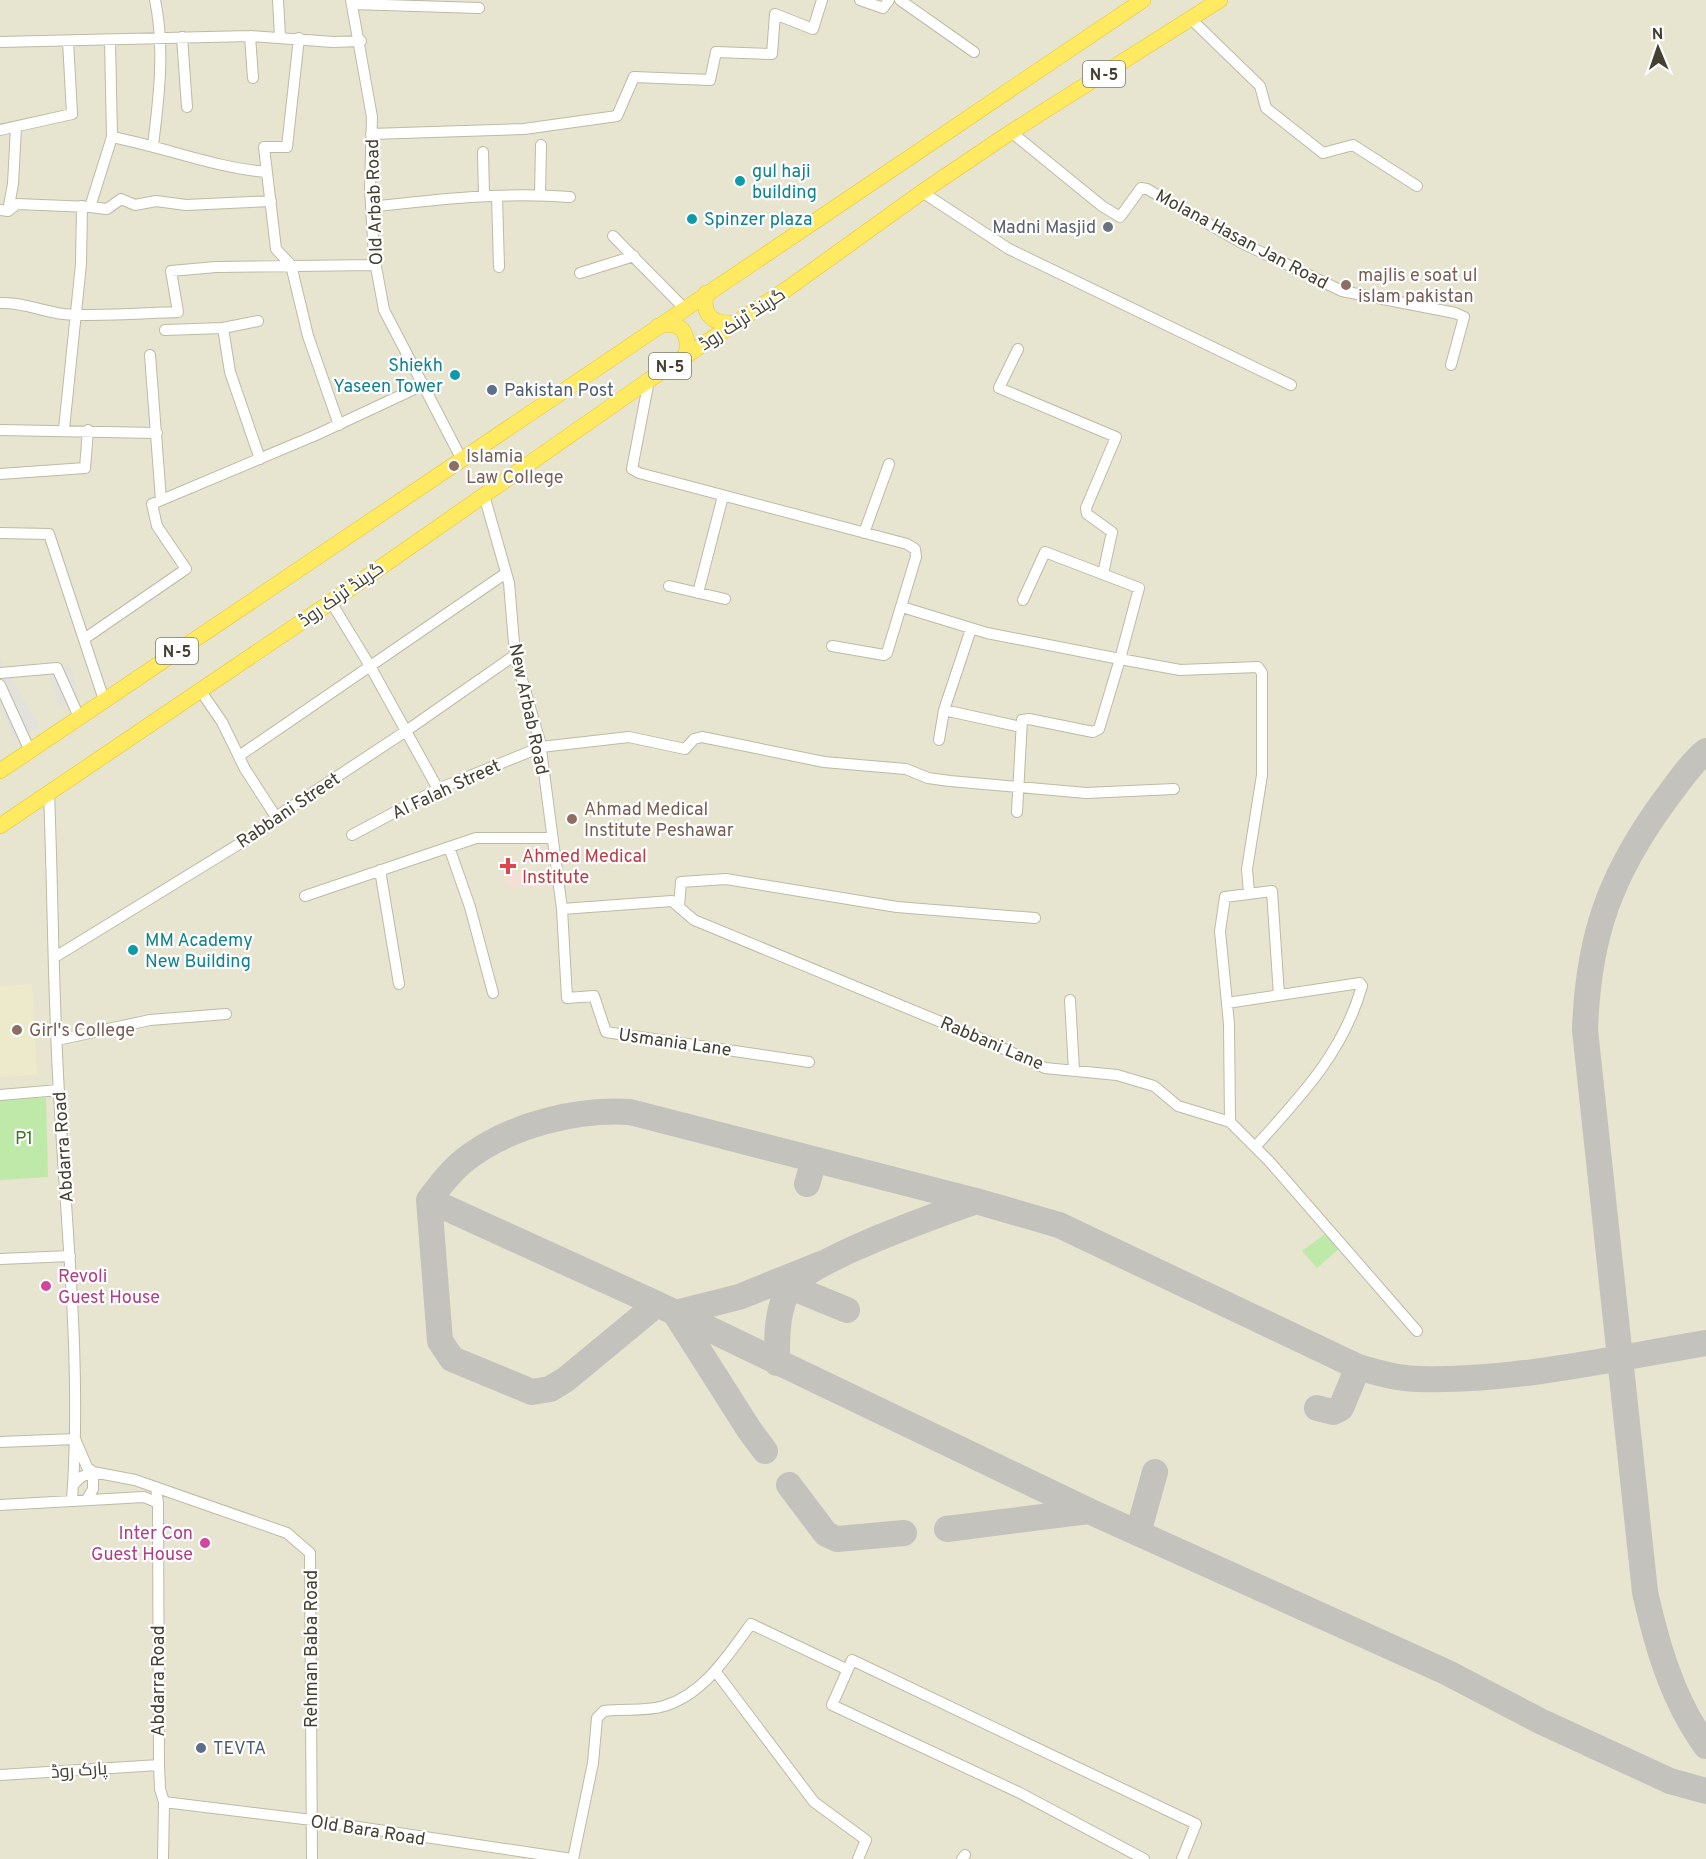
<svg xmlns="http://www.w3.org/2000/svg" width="1706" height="1859" viewBox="0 0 1706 1859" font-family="Overpass,Cairo,sans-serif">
  <rect width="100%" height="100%" fill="#f2f1e3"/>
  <path fill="#e7e4d0" d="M0,0H1706V1859H0Z"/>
  <path fill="#edeacc" d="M32,984L37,1075L0,1077V986Z"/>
  <path fill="#f4dfd5" d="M502,858H514V873L553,875L554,887L510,888L509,885L504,884Z"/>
  <path fill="#bfe9a9" d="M46,1098L48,1177L0,1180V1099Z
    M1326,1233L1341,1247L1317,1268L1302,1251Z"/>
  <path fill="#e2e1dc" d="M0,660L39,726L15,742L0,703Z
    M70,666L79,696L60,708L48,671Z"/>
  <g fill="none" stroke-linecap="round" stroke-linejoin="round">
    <path stroke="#c3c2bc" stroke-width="26" d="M1706,751C1690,764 1678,783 1665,800C1610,875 1588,937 1585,1030L1645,1592C1657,1646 1673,1701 1706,1746
      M807,1184L814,1160
      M429,1200L657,1304L1089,1511L1446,1672L1540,1721L1670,1781L1706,1791
      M791,1287L847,1310
      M657,1304L565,1380L550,1389L532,1392L452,1359L440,1341L429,1200C441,1184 454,1167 470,1156C514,1124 577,1109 630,1112L976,1201L1059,1225L1358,1367C1378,1373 1399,1379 1420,1379C1511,1382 1616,1358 1706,1343
      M777,1363C777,1339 776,1308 790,1288C810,1259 938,1215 976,1201
      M1317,1408L1333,1412L1341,1408L1358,1367
      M765,1451L750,1431L675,1313L739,1297L821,1264
      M789,1485L826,1534L837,1539L904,1533
      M947,1529L1089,1511
      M1138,1533L1155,1472"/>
    <g stroke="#bebaa5" stroke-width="12">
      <path id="minor" d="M278,0L280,37
        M351,0L372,117L370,189L374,256L384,310L461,458
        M860,0L883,8L889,0
        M900,0L974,52
        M352,4L479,8
        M1191,19L1260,86L1266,108L1323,153L1353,145L1417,186
        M250,36L253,78
        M182,37L187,107
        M299,38L287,147H264L276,249L291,265L308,336L339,425
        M0,42L250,36L333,42L361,41
        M0,130L72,114L68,41
        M1011,132L1102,206L1120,217L1141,188L1147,189L1242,243L1342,291L1455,313L1464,317L1451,365
        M371,134L524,129L617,116L634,77L710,80L716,52L772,54L775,14L813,29L822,0
        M112,137C164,147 215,168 267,172
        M153,145C159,98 165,47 155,0
        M483,152L484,196
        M922,192L1009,249L1291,385
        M540,195L541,145
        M497,196L499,267
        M90,207L107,209L121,199L135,205L156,201L186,205L271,201
        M371,207C438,199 503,192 570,197
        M0,210L8,211L17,204L90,207L112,137L110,40
        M8,211L13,184L16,127
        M613,236L684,308
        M580,273L634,256
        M0,303C23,302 40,311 63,314C97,317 143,313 178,312L171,271L216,267L375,265
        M223,328L230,372L260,459
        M165,330L223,328L258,321
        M1018,349L999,388L1116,437L1086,508L1087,514L1112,532L1103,574
        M150,355L161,500
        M649,380L632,469L639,473L907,544L915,549L916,557L887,653L884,655L832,646
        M64,429L81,264L82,206
        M0,430L157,433
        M0,474L85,468L88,430
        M484,495L509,583L515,655L540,742L562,909L567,998L594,996L606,1032L809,1062
        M0,533L49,534L104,700
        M864,533L889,464
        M669,586L725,599
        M698,593L723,496
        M331,602L370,666L438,789
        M902,607L987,633L1120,659L1139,588L1045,552L1023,600
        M84,639L186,569L157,526L152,504L316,435L423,385
        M0,673L57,668L79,717
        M0,685L30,751
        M200,690L222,722L245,769L276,817
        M944,710L1021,727
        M939,740L944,710L971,629
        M239,756L506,573
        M49,793C53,893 53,993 59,1093C66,1228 82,1365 72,1500
        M1017,812L1022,720L1029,719L1093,732L1099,729L1120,659L1180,670L1258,667L1262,673V775L1247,869L1249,893
        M352,835L438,789L541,747L629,737L685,749L694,739L702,737L824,762L906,769L928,778L950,781L1086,793L1174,789
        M449,847L470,907L493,993
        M380,870L399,984
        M305,896L476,838H552
        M679,906L681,882L726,879L897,907L1035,918
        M562,909L672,901L694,920L987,1041L1045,1068L1117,1075L1154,1086L1178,1106L1230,1122L1269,1161L1417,1331
        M55,957L265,828L276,817L406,731L515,655
        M1070,1000L1074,1070
        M1227,1003L1360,983L1362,986C1343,1053 1300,1097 1255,1147
        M57,1040L150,1020L226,1014
        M0,1095L59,1090
        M1230,1122L1229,1024L1220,931L1225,897L1272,891L1279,995
        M0,1259L70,1256
        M0,1442L75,1439L87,1467L93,1472L135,1480L287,1533L310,1553L312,1859
        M73,1485L81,1477L93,1472V1489L87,1499
        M156,1488L158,1503L159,1765L160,1789L164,1802L163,1859
        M0,1505L144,1497L158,1503
        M716,1672L814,1802L866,1840L858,1859
        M0,1775L159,1765
        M164,1802L312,1820L572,1859
        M573,1859L593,1763L597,1718L604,1711C623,1708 645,1712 664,1706C704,1694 728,1655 751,1624L846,1669
        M962,1859L965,1855
        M1144,1859L1018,1792L832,1705L852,1660L1196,1824L1182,1859"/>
    </g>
    <g stroke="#e5c52a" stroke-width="16">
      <path id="highway" d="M706,293C702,317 713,324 736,323
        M658,326C681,320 690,332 686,355
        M0,771L1143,0
        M0,826L331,602L649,380L787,289L922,192L1011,132L1220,0"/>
    </g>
    <use href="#minor" stroke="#fff" stroke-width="10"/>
    <use href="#highway" stroke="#ffea61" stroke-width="15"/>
  </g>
  <g fill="#0f9aa8" stroke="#fff" stroke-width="2">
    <circle cx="740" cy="181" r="6"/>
    <circle cx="692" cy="219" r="6"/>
    <circle cx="455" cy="375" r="6"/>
    <circle cx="133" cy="950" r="6"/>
  </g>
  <circle fill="#6b7280" stroke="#fff" stroke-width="2" cx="1108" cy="227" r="6"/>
  <g fill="#8d6e63" stroke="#fff" stroke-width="2">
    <circle cx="1346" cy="285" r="6"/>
    <circle cx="454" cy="466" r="6"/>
    <circle cx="572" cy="819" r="6"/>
    <circle cx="17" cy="1030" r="6"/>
  </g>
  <g fill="#5c6f8a" stroke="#fff" stroke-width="2">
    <circle cx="492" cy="390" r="6"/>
    <circle cx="201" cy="1748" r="6"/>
  </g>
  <path fill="#e0444e" stroke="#fff" stroke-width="2" d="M505 857h6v6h6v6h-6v6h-6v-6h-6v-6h6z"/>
  <g fill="#d1479c" stroke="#fff" stroke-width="2">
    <circle cx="46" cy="1286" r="6"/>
    <circle cx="205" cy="1543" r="6"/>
  </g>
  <g text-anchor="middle" stroke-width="4.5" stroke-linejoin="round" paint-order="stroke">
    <g fill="#fff" stroke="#7c7a70" stroke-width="1.5">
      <rect x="1083" y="61" width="42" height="26" rx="4.5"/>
      <rect x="649" y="353" width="42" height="26" rx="4.5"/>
      <rect x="156" y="638" width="42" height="26" rx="4.5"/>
    </g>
    <g font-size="16" font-weight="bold" fill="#444133">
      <text x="1104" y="80">N-5</text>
      <text x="670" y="372">N-5</text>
      <text x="177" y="657">N-5</text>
    </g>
    <g font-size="18" fill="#0d838f" stroke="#fff" text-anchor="start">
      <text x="752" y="177">gul haji<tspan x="752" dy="21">building</tspan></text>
      <text x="704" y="225">Spinzer plaza</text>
      <text x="443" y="371" text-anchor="end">Shiekh<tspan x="443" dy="21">Yaseen Tower</tspan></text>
      <text x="145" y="946">MM Academy<tspan x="145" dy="21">New Building</tspan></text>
    </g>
    <g font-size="18" fill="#444133" stroke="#fff">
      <text transform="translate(374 202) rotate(-92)" y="6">Old Arbab Road</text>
      <text transform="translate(1242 239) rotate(28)" y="6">Molana Hasan Jan Road</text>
      <text transform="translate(742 319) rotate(-33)" y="6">گرینڈ ٹرنک روڈ</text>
      <text transform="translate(341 594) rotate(-35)" y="6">گرینڈ ٹرنک روڈ</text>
      <text transform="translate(529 709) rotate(78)" y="6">New Arbab Road</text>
      <text transform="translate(446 789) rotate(-25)" y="6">Al Falah Street</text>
      <text transform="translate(288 810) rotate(-34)" y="6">Rabbani Street</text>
      <text transform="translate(675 1042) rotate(8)" y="6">Usmania Lane</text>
      <text transform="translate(992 1043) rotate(23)" y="6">Rabbani Lane</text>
      <text transform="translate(63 1147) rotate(-94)" y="6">Abdarra Road</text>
      <text transform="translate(311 1649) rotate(-90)" y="6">Rehman Baba Road</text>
      <text transform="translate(158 1681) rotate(-90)" y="6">Abdarra Road</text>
      <text transform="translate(79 1770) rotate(-4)" y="6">پارک روڈ</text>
      <text transform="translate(368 1830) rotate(9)" y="6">Old Bara Road</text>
    </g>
    <g font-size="18" fill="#5b616d" stroke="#fff" text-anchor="end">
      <text x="1096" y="233">Madni Masjid</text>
    </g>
    <g font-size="18" fill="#785e54" stroke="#fff" text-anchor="start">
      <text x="1358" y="281">majlis e soat ul<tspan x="1358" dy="21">islam pakistan</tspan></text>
      <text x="466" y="462">Islamia<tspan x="466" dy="21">Law College</tspan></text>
      <text x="584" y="815">Ahmad Medical<tspan x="584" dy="21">Institute Peshawar</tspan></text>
      <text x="29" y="1036">Girl's College</text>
    </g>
    <g font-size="18" fill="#4e5e75" stroke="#fff" text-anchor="start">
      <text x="504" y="396">Pakistan Post</text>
      <text x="213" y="1754">TEVTA</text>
    </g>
    <g font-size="18" fill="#be3a42" stroke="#fff" text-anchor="start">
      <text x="522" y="862">Ahmed Medical<tspan x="522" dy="21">Institute</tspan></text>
    </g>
    <g font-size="18" fill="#337824" stroke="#fff">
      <text x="24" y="1144">P1</text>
    </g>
    <g font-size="18" fill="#b23c85" stroke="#fff" text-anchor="start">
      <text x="58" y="1282">Revoli<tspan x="58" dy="21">Guest House</tspan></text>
      <text x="193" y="1539" text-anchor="end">Inter Con<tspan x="193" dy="21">Guest House</tspan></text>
    </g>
  </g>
  <g transform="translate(1658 48) rotate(358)" stroke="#ffffff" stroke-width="4.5" paint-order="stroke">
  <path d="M0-4.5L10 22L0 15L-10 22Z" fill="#444133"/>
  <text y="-9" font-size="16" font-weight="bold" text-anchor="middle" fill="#444133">N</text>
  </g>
</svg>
